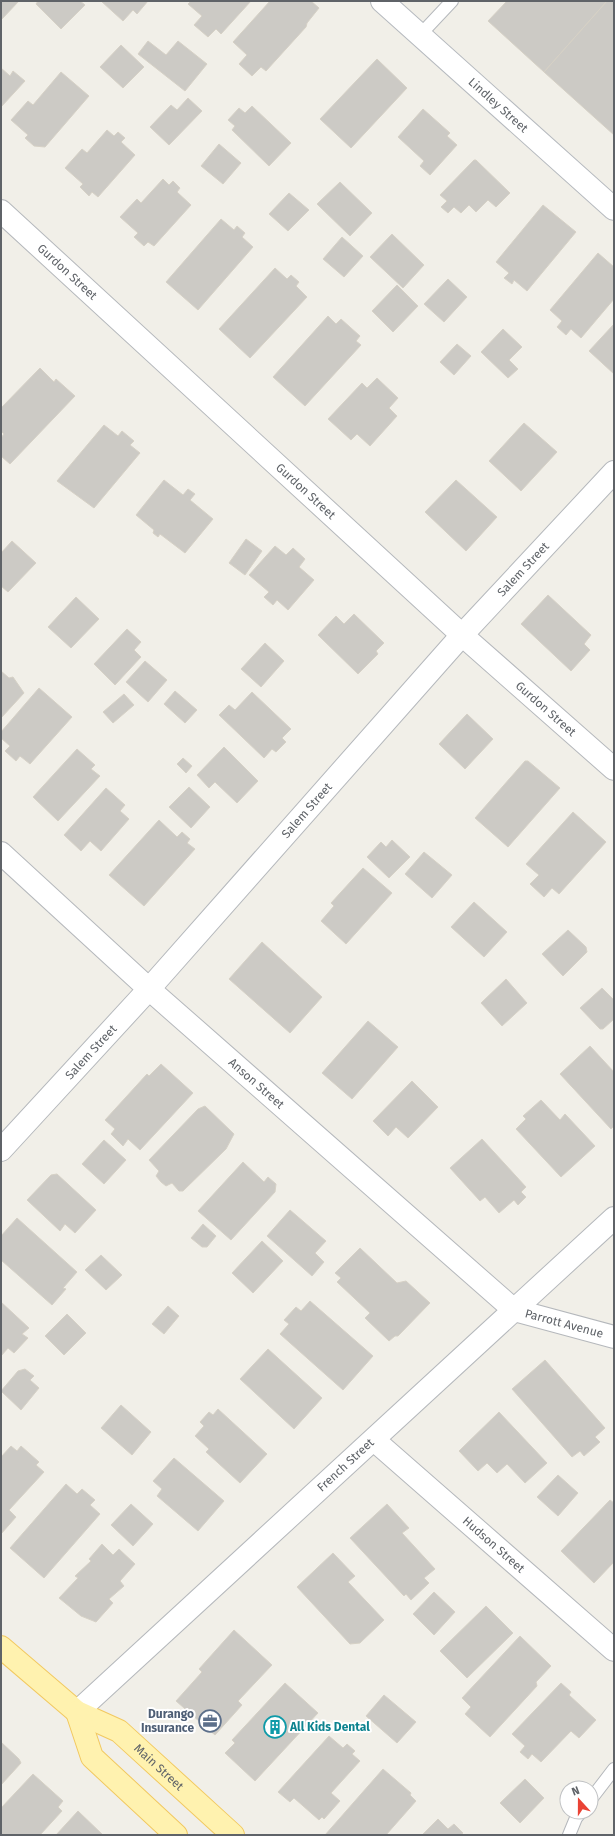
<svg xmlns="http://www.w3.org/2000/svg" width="615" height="1836" viewBox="0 0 615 1836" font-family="'Fira Sans',sans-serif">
  <rect width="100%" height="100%" fill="#f1efe8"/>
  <path fill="#cccac5" stroke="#d6d1c6" d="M1,1H19L1,20Z
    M38,1H80L85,5L61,29L36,4Z
    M101,1H148L137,14L133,10L123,21Z
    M191,1H251L221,34L216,29L208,37L194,25L202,16L188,4Z
    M270,1H311L319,8L307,23L306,27L266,71L261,67L252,76L239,64L247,55L233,42Z
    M507,1H607L544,72L488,21Z
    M607,1H614V135L544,72Z
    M148,41L166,55L178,41L207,64L185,91L138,54Z
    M121,45L144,67L123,88L100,67Z
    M377,59L407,88L351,148L320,119Z
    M1,68L10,76L13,71L25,81L1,107Z
    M61,72L89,96L45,147L34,146L25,138L28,135L11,120L28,101L33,105Z
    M188,98L202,111L169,145L150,127L171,105L177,110Z
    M252,106L291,143L269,166L232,130L235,126L228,120L239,108L245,113Z
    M423,109L450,133L447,136L457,145L430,175L420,166L424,161L398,137Z
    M107,130L114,136L118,132L125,138L121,142L135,155L98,197L92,192L89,196L80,187L83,184L65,168L82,149L87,153Z
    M219,144L241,163L223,184L201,166Z
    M474,160H476L510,193L496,207L488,200L476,212L469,205L461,213L454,207L448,213L441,207L447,201L440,195Z
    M163,179L169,185L173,181L180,188L177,192L191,205L154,246L148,242L144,246L134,237L138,233L120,217L137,199L141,203Z
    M340,182L372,213L350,236L317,204Z
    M289,193L309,210L288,231L269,214Z
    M543,205L576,232L527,291L514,280L512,284L504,278L509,273L496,262Z
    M221,219L234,230L237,226L245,233L242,237L253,247L198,310L166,282Z
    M392,234L424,265L403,288L370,257Z
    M342,237L363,256L344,277L323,259Z
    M598,253L614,267V299L581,338L571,329L566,335L557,327L562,321L550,310Z
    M275,268L287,279L291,275L299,282L296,286L307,297L250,358L219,329Z
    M448,279L467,297L444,322L424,304Z
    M397,285L418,306L393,332L372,311Z
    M328,316L336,324L341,319L360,336L356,341L361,345L305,406L273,377Z
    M614,324V374L589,351Z
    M503,329L522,347L509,360L518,369L508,378L481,352Z
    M457,344L471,356L454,375L440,362Z
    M40,368L54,382L56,379L75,396L10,464L1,456V438L4,434L1,431V408Z
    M377,378L398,398L389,408L397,416L370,446L357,434L351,440L328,419L362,383L367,388Z
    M524,423L557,452L521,491L489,461Z
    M104,425L118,436L122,431L134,441L130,445L140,453L94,508L57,481Z
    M164,480L183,495L188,489L195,494L190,500L213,519L185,553L160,534L158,537L153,533L154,530L136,515Z
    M456,480L497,517L466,551L425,512Z
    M246,539L262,551L245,575L229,563Z
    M12,541L36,563L8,592L1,586V553Z
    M275,546L286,555L293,548L305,559L299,567L314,580L288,610L277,600L273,605L264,597L269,592L249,575Z
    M548,595L591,635L584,644L590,650L571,671L521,624Z
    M76,597L99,619L71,648L48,627Z
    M354,614L384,643L376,651L378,654L358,674L318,635L336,616L344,624Z
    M127,629L141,642L134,650L141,657L115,685L94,664Z
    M265,643L284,661L261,687L241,669Z
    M145,661L167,680L148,702L126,682Z
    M1,671L9,678L13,677L24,693L1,718Z
    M39,688L72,717L30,764L20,756L16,761L5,751L10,746L1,738V732Z
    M175,691L197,710L185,723L164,704Z
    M252,692L291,729L282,738L286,742L276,752L272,749L264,758L219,715L229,705L235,710Z
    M124,694L134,705L113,723L103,712Z
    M467,714L493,739L465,769L439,744Z
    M224,747L258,781L237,803L215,782L209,788L197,775Z
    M77,749L95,765L91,769L100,776L58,821L33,797Z
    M183,758L192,766L186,773L177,764Z
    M525,761H528L560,788L508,847L475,818Z
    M189,787L210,807L191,828L169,807Z
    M106,788L125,805L120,811L129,819L101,851L90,841L81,851L64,835Z
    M573,812L606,842L559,894L552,888L544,897L530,884L539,875L526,864Z
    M159,820L177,837L182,832L190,839L187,843L195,849L144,906L109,875Z
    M392,840L410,857L389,878L367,857L381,842L386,847Z
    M424,852L452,875L432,898L405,874Z
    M363,868L392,893L346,944L321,921L334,906L331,903Z
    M474,902L507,932L484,957L451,927Z
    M568,930L586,947L587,952L563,976L542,954Z
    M262,942L322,997L290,1033L229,979Z
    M506,979L527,1003L502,1026L481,1003Z
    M602,988L614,1000V1019L603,1029H600L580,1008Z
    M368,1021L398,1047L352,1099L322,1073Z
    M590,1046L614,1072V1126L611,1129L560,1074Z
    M161,1064L193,1093L140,1150L128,1139L123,1146L111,1134L115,1129L105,1120L147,1074L149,1076Z
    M412,1081L438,1107L408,1138L396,1127L388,1136L373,1121Z
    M541,1100L560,1120L565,1114L595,1146L561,1177L516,1129L526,1119L523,1116Z
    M205,1106L234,1134L226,1149L183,1191H179L172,1183L166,1186L161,1182L156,1176L159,1171L149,1160L198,1109Z
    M482,1139L526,1187L521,1192L526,1197L518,1205L514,1200L499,1213L485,1197L480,1201L450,1168Z
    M104,1140L126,1160L104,1184L82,1164Z
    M243,1162L264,1182L268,1177L276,1184L275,1192L231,1240L198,1211Z
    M57,1174L96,1210L75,1233L65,1224L60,1231L27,1200L51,1175Z
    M290,1210L326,1241L315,1253L324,1262L312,1276L267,1236Z
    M17,1218L77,1272L63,1288L66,1289L52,1305L1,1260V1236Z
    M203,1224L216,1236L207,1247H202L191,1238Z
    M262,1241L283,1261L253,1293L232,1273Z
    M360,1248L397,1283L406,1281L430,1303L398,1336H395L389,1341L365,1318L370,1313L337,1282L341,1278L335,1273Z
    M101,1255L122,1275L106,1290L85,1270Z
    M310,1301L373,1356L343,1390L280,1334L289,1324L284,1320L296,1307L301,1311Z
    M1,1302L29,1328L22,1334L28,1338L14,1353L8,1348L1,1356Z
    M168,1306L179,1316L164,1334L152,1324Z
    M67,1314L86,1333L64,1355L45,1336Z
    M268,1349L322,1398L294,1429L240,1379Z
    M545,1360L605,1428L595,1437L600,1442L584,1456L580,1451L572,1457L512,1389Z
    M25,1369L34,1376L30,1380L39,1388L21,1410L1,1391L18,1371Z
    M121,1405L151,1432L132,1455L101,1428Z
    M218,1409L267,1454L240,1483L206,1452L209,1449L195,1436L204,1426L200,1422L209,1412L213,1415Z
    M499,1412L547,1463L525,1483L507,1464L497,1473L487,1463L478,1471L459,1451Z
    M11,1446L17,1451L21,1446L39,1462L36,1465L44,1472L9,1510L16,1517L1,1534V1457Z
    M174,1458L224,1501L198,1531L157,1496L162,1489L153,1481Z
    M558,1475L578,1493L558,1516L537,1497Z
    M66,1484L77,1494L82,1489L95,1500L90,1505L100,1514L44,1578L10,1548Z
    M610,1500L614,1503V1562L594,1583L561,1551Z
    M131,1504L153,1524L133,1546L111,1525Z
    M387,1504L409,1528L402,1533L435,1569L424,1578L429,1583L411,1600L406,1594L404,1596L350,1538Z
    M102,1544L113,1555L119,1549L135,1564L120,1581L124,1586L109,1599L113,1603L96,1622L81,1616L59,1598L78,1578L75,1576L91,1561L89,1559Z
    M333,1553L355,1576L348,1582L384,1620L360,1643L350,1644L297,1587Z
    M434,1592L455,1612L434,1635L413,1614Z
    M486,1606L513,1633L467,1678L440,1651Z
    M234,1630L272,1665L238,1701L242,1705L215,1735L176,1701L202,1672L199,1669Z
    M520,1636L551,1666L536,1682L537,1686L490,1737L465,1714L471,1707L462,1698Z
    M285,1683L318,1713L255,1781L225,1753L235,1743L232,1740Z
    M561,1683L571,1692L569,1695L596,1720L579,1738L571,1731L541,1762L532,1754L528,1759L520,1752L525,1746L512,1734Z
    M384,1695L416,1722L397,1743L366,1716Z
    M329,1736L343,1748L347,1744L355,1751L352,1754L360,1761L331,1793L340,1801L324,1819L322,1817L319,1820L294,1798L290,1802L278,1792Z
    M1,1742L19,1759L21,1763L1,1785Z
    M383,1769L411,1793L410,1795L416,1801L386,1835H325Z
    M33,1774L63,1801L58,1807L62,1811L40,1835H1V1808Z
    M525,1779L544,1798L520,1823L500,1803Z
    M78,1811L103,1835H56Z
    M438,1819L448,1829L454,1824L463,1833L460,1835H422Z"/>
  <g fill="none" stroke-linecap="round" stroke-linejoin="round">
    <g stroke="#b5b8bc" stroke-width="14">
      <path id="service" d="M420,35L452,1
        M591,1799L614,1769
        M569,1835L576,1818L581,1812"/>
    </g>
    <g stroke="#b5b8bc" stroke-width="24">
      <g id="minor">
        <path id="s1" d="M1,211L462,635L614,769"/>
        <path id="s2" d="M1,853L149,989L514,1310L614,1337"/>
        <path id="s3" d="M1,1150L149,989L462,635L614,472"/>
        <path id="s4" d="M374,1440L614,1650"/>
        <path id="s5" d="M77,1712L614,1218"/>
      </g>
    </g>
    <g stroke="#b6babf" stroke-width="24">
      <g id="secondary">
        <path id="s6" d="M382,1L614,209"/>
      </g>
    </g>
    <g stroke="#f2c960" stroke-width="24">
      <g id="primary">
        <path id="s7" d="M1,1647L77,1712L119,1731L233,1835"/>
        <path d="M77,1712L92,1757L176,1835"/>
      </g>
    </g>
    <use href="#service" stroke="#fff" stroke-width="12"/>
    <use href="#minor" stroke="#fff" stroke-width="22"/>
    <use href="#secondary" stroke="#fff" stroke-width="22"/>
    <use href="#primary" stroke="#fff2af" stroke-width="22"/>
  </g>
  <defs>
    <g id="office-ring" transform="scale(1.15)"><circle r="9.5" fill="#fff" stroke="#5c6f8a" stroke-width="1.5"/><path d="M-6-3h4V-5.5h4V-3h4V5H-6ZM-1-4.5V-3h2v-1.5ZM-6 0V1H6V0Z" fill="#5c6f8a"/></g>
    <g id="building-ring" transform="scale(1.15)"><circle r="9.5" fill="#fff" stroke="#0f9aa8" stroke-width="1.5"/><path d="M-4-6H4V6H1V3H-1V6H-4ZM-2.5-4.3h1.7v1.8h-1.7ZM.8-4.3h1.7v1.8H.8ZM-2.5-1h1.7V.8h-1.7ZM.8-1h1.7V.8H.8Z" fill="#0f9aa8"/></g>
  </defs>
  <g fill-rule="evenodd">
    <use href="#office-ring" x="210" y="1721"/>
    <use href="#building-ring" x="275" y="1727"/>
  </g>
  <g text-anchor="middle" stroke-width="4" stroke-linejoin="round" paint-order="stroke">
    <g font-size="12" fill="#5f6368" stroke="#fff">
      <text dy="4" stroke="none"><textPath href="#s6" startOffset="156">Lindley Street</textPath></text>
      <text dy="4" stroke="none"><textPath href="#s1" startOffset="90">Gurdon Street</textPath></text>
      <text dy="4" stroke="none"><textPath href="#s1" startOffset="414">Gurdon Street</textPath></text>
      <text dy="4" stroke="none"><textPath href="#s3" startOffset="781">Salem Street</textPath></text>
      <text dy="4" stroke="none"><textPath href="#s1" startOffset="738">Gurdon Street</textPath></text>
      <text dy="4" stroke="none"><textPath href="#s3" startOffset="457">Salem Street</textPath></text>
      <text dy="4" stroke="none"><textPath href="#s3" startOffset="133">Salem Street</textPath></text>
      <text dy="4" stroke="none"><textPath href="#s2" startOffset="344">Anson Street</textPath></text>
      <text dy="4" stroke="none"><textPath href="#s2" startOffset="739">Parrott Avenue</textPath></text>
      <text dy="4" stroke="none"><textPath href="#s5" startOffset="365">French Street</textPath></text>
      <text dy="4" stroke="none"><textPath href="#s4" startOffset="159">Hudson Street</textPath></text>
      <text dy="4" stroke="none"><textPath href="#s7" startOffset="200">Main Street</textPath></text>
    </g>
    <g font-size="12" font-weight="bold" fill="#4e5e75" stroke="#fff" text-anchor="end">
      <text x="194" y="1718">Durango<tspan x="194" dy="14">Insurance</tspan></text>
    </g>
    <g font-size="12" font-weight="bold" fill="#0d838f" stroke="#fff" text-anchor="start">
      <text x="290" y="1731">All Kids Dental</text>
    </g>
  </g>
  <rect width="615" height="1836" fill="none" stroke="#5f6368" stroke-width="4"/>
  <g transform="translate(579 1800) rotate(339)"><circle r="19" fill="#ffffff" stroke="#bfc1c3"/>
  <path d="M0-3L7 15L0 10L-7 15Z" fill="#ea4335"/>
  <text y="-6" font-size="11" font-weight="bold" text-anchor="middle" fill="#5f6368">N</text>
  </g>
</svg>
